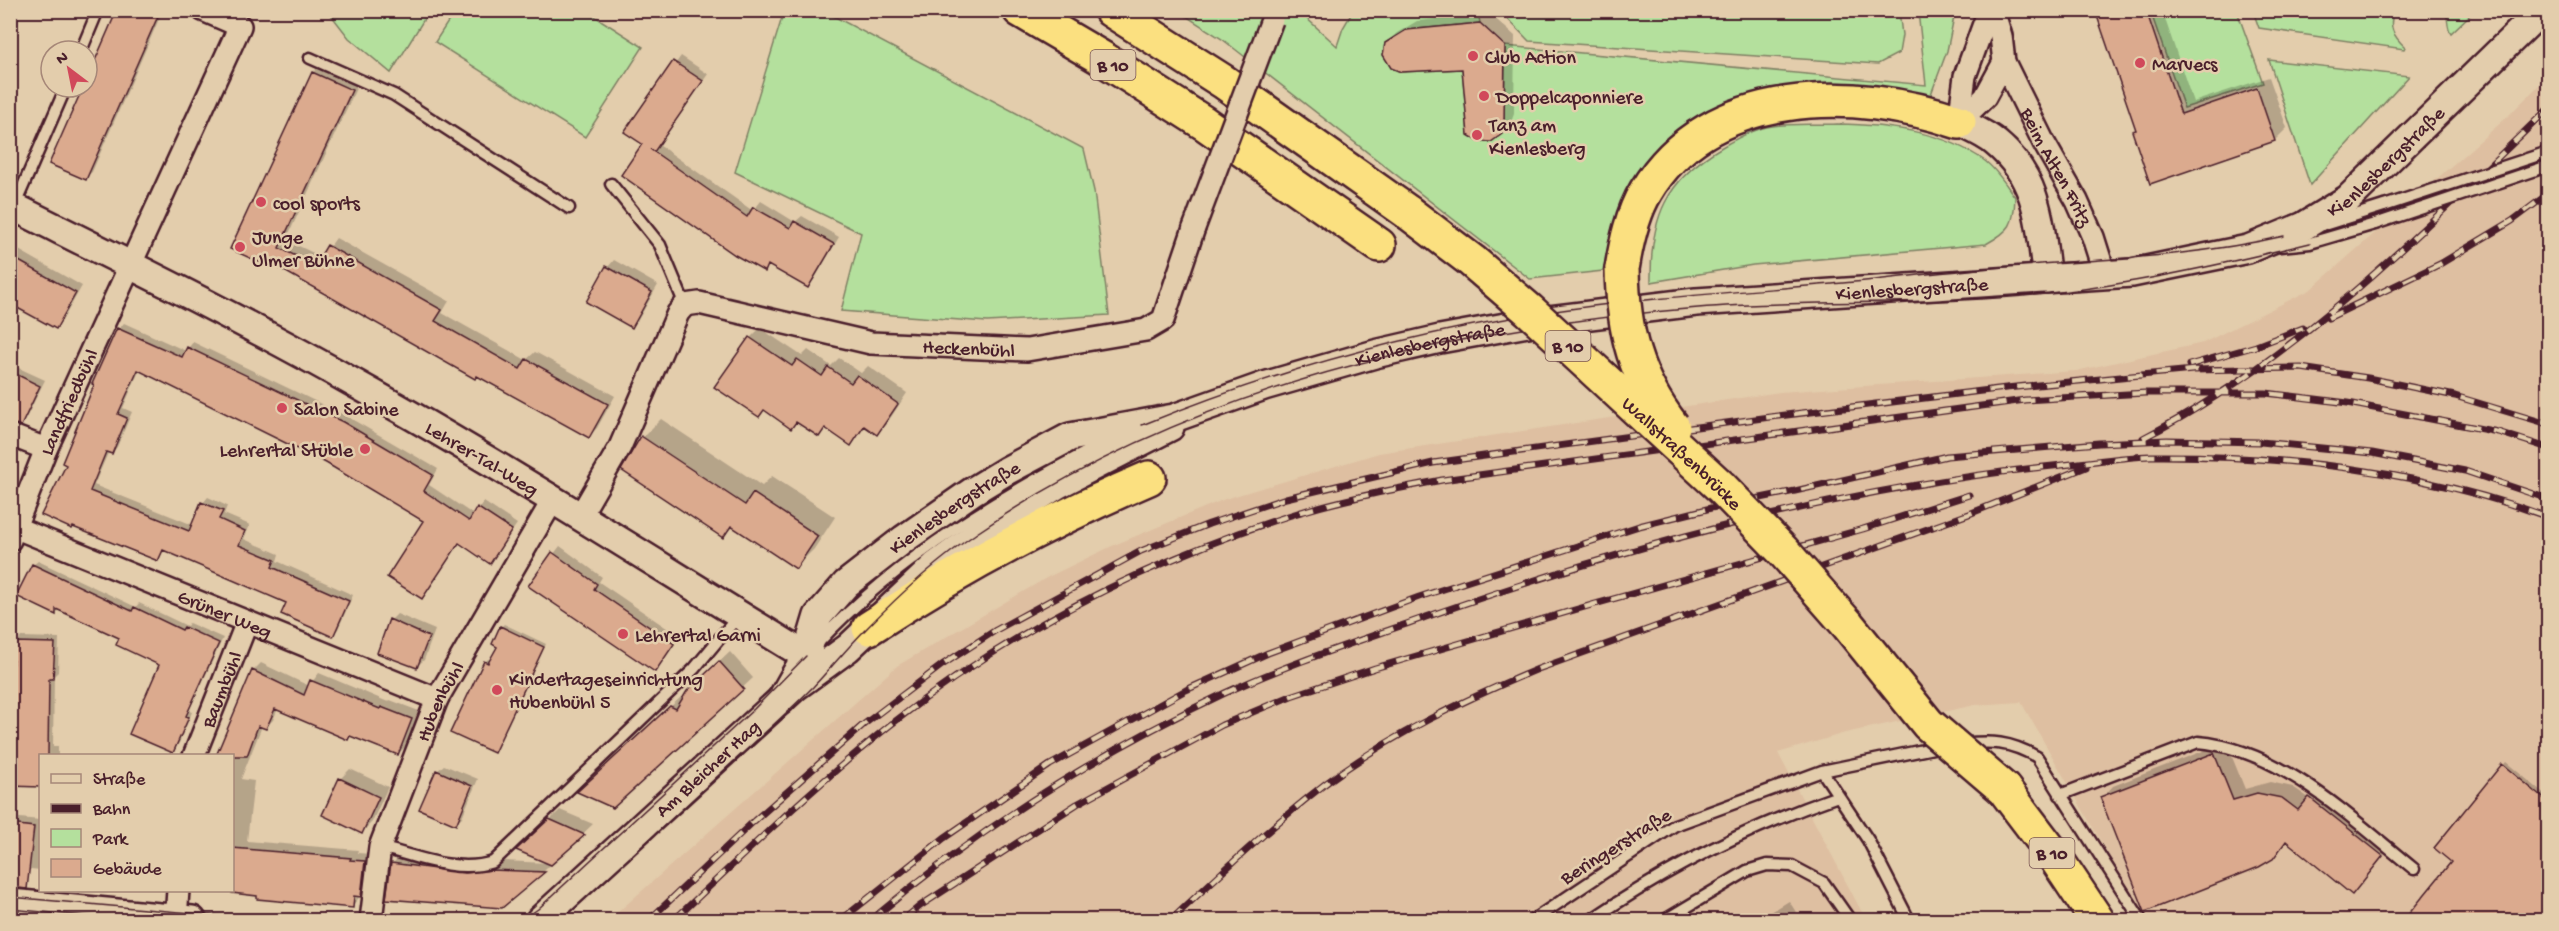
<svg xmlns="http://www.w3.org/2000/svg" width="2559" height="931" viewBox="0 0 2559 931" font-family="'Gochi Hand',sans-serif">
  <rect width="100%" height="100%" fill="#e3cdac"/>
  <filter id="ink" filterUnits="userSpaceOnUse"><feTurbulence type="fractalNoise" baseFrequency=".0167" numOctaves="2"/><feDisplacementMap in="SourceGraphic" scale="12" xChannelSelector="R" yChannelSelector="G"/><feConvolveMatrix kernelMatrix="1 2 1 2 8 2 1 2 1" color-interpolation-filters="sRGB"/></filter>
  <g filter="url(#ink)">
    <path fill="#debfa1" d="M2548,76V920H2146L2021,702L1975,705L1845,733L1778,753L1866,920H609L897,666L1048,577L1112,546L1225,499L1379,453L1780,392L2076,371L2203,343L2310,290L2505,119Z"/>
    <path fill="#b4e09d" stroke="#7f8064" stroke-width="1.5" d="M585,10L643,47L585,137L435,42L455,11Z
      M328,11H429L391,73L349,38Z
      M784,11H824L1084,149L1094,191L1109,315L987,322L841,311L861,233L735,172Z
      M1178,11H1287L1304,16L1337,46L1343,28L1353,11H1478L1480,23L1406,30L1385,43L1383,54L1391,68L1401,72L1462,69L1468,134L1478,141L1491,142L1501,134L1504,125L1505,46L1926,85L1918,11H1942L1954,17L1947,51L1930,97L1809,89L1625,198L1612,228L1603,271L1530,279L1222,39Z
      M1500,11H1899L1902,35L1899,53L1878,64L1529,41Z
      M2157,11H2237L2263,83L2184,108L2151,13Z
      M2253,11H2394C2388,26 2393,36 2405,47L2404,49L2259,28Z
      M2445,11H2474L2451,33C2446,26 2449,18 2445,11Z
      M2269,60L2409,76L2310,185Z
      M1837,124C1888,125 1943,131 1985,161C1997,170 2006,185 2015,197C2014,225 2011,230 1986,244L1753,265L1651,282C1650,217 1666,180 1722,147C1737,138 1755,128 1773,126C1794,123 1816,125 1837,124Z"/>
    <path fill="#0003" d="M119,10H163L92,172L85,178V87H87Z
      M2097,10H2162L2193,102L2269,77L2287,128L2275,140L2134,132L2137,128Z
      M1490,14L1515,36L1514,114L1511,122L1501,133L1463,68L1386,43L1397,33L1417,21Z
      M681,56L708,74L659,145L753,211L761,201L795,222L802,216L839,237L814,280L808,286L770,265L765,270L644,143L626,132Z
      M321,65L359,82L286,240L322,257L336,238L449,301L442,313L526,360L535,352L615,396L597,428L589,436L272,263L232,248L313,72Z
      M10,245L82,286L62,321L56,327L10,302Z
      M614,260L658,285L638,320L631,326L588,301L608,267Z
      M124,323L186,351L193,342L348,417L438,469L429,485L474,515L484,502L517,524L490,562L460,542L422,597L425,520L327,462L140,369L123,408L132,412L117,447L112,452L109,451L94,485L193,525L203,503L208,497L227,506L224,514L250,525L244,539L279,554L277,561L353,595L338,629L333,635L288,602L165,549L158,560L74,526L68,464L119,329Z
      M760,328L802,356L808,350L831,366L839,358L861,373L868,366L907,393L887,423L877,433L866,426L851,444L827,427L819,436L797,421L765,409L759,415L750,338Z
      M10,364L45,380L27,416L22,421L10,416Z
      M661,419L762,486L772,476L835,517L814,549L796,567L733,526L723,536L643,437Z
      M560,546L602,577L599,582L680,637L655,670L530,585Z
      M38,561L136,607L139,603L187,626L189,623L223,638L189,711L192,712L179,743L175,748L161,664L121,638L60,609L55,614L33,565Z
      M397,614L435,630L424,660L417,666L391,620Z
      M504,624L546,644L494,751L485,662L488,659L491,661L499,647L501,627Z
      M21,637L59,638L58,672L54,676L53,746H58V756H40V785L10,784L16,643Z
      M730,652L753,678L613,807L589,782L681,697L684,699L699,681Z
      M261,663L309,686L319,673L388,702L390,700L419,711L406,746L398,754L278,709L273,720L265,728L262,726L241,779L254,781L247,841L358,850L357,853L373,854L368,887L352,906L218,890H232V756L253,671Z
      M2226,742L2245,789L2270,782L2293,787L2309,798L2321,786L2393,844L2352,893L2288,841L2272,858L2102,798L2113,786Z
      M2506,762L2548,797V920H2412L2453,862L2436,847Z
      M444,765L478,779L462,817L455,823L437,771Z
      M350,769L388,787L372,822L362,832L340,779Z
      M560,810L593,824L544,871L502,906L392,864L402,854L475,864L503,861L548,863L519,850Z
      M10,817L40,820V870L31,869L28,872L10,870Z
      M1789,901L1801,920H1758Z"/>
    <path fill="#dbaa8e" stroke="#4a1f2b" stroke-width="1.5" d="M117,10H145L158,16L86,180L49,164L83,87H87V79Z
      M2095,10H2146L2181,114L2257,88L2275,141L2150,184L2132,131L2136,130Z
      M1480,23L1505,46L1504,125L1502,134L1491,142L1478,141L1468,135L1462,69L1401,72L1391,68L1383,55L1385,43L1406,30Z
      M673,61L703,81L654,152L650,149L747,217L753,207L790,228L794,221L834,244L808,288L768,265L765,272L735,255L621,175L642,144L624,132Z
      M312,72L352,90L279,248L315,265L327,245L442,310L435,321L520,369L526,359L608,404L589,438L477,376L475,379L272,264L270,267L230,249Z
      M10,256L76,293L56,329L10,304Z
      M606,266L652,292L632,328L586,302Z
      M117,328L182,357L187,347L343,422L433,475L424,491L469,521L477,507L512,530L490,564L459,543L422,599L387,577L423,521L326,463L138,370L118,414L127,418L112,454L106,452L90,491L189,531L201,502L223,511L219,519L245,531L239,545L275,560L272,567L349,601L333,637L281,614L286,603L163,550L158,561L73,527L72,529L41,515L66,465L62,463L94,385L92,384Z
      M749,337L792,366L797,359L822,376L828,367L851,383L857,375L898,404L877,435L864,426L851,446L825,428L819,437L796,422L791,429L764,410L759,417L714,387Z
      M10,371L40,386L21,426L10,423Z
      M641,436L745,505L753,493L818,536L796,569L731,526L723,538L621,470Z
      M552,552L597,584L594,589L674,644L655,672L528,586Z
      M32,564L132,611L134,607L182,630L184,627L219,643L186,716L189,717L173,753L129,734L159,665L116,645L119,638L56,609V615L16,596Z
      M389,619L429,637L417,668L377,653Z
      M500,626L544,647L494,753L450,733L484,661L488,663L497,647L492,644Z
      M14,642L55,643L53,679H49L48,756H40V787L10,786V698Z
      M719,661L744,689L613,808L577,792L670,706L676,709L687,691Z
      M252,670L304,695L310,680L380,709L381,707L412,719L398,755L350,736L348,740L275,709L266,729L258,726L247,756H216Z
      M2214,753L2233,800L2257,793L2282,798L2298,810L2309,797L2383,856L2352,895L2286,841L2273,859L2259,867L2145,912L2100,797Z
      M2502,764L2548,802V921H2403L2451,862L2434,848Z
      M436,770L472,786L456,825L419,809Z
      M339,778L379,797L362,834L322,815Z
      M549,819L585,835L551,865L516,850Z
      M10,824L34,827L27,889L10,887Z
      M232,848L351,858L350,860L365,861L361,897L354,896L353,908L257,899V896L232,893Z
      M391,863L465,873L492,870L545,872L502,908L386,899Z"/>
    <g fill="none" stroke-linecap="round" stroke-linejoin="round">
      <g stroke="#4a1f2b" stroke-width="15">
        <path id="service" d="M81,51L98,10
          M310,58L394,95L569,208
          M611,184L660,245L685,305
          M14,207L66,87
          M2327,224L2384,206
          M2280,246L2310,243L2375,224
          M818,643C899,556 1007,492 1112,439
          M1961,744C1992,741 2009,741 2037,757L2141,920
          M1822,771L1868,840L1909,920
          M2060,795L2198,742C2281,749 2352,819 2414,869
          M380,847C415,856 457,874 493,862L694,669L740,614
          M1533,920L1675,825L1822,771L1943,746
          M1591,920C1667,868 1751,826 1838,796
          M1665,920L1747,871L1767,865L1792,866L1824,883L1850,920"/>
      </g>
      <g stroke="#4a1f2b" stroke-width="26">
        <g id="minor">
          <path id="s1" d="M1993,10L2001,36L2004,62L2044,143L2077,201L2093,237L2105,275"/>
          <path d="M1959,122L1965,76L1989,10"/>
          <path d="M1959,122L1985,97L2004,62"/>
          <path d="M10,435L46,449"/>
          <path id="s2" d="M580,516L620,447L678,313L685,305L699,303L871,343L1027,350L1146,330L1163,320L1194,228"/>
          <path id="s3" d="M14,527L437,699"/>
          <path id="s4" d="M10,540L46,449L240,26L203,10"/>
          <path id="s5" d="M194,756L247,622"/>
          <path d="M176,919L178,890"/>
          <path id="s6" d="M371,920L380,847L437,699L553,500"/>
        </g>
      </g>
      <g stroke="#4a1f2b" stroke-width="32">
        <g id="tertiary">
          <path d="M1959,122C1971,128 1986,134 1996,143C2040,179 2040,227 2047,279"/>
          <path id="s7" d="M10,205C126,263 243,320 356,384C514,472 666,571 821,665"/>
          <path id="s8" d="M781,700L806,656L818,616L846,584L904,539L973,491L1006,471L1070,437L1174,418L1264,386L1375,354L1440,339L1533,322L1696,302L2132,273L2248,249L2304,226L2348,199L2542,10"/>
          <path d="M10,903L192,920"/>
          <path id="s9" d="M540,920L796,686L848,648L935,566L979,534L1057,485L1170,427"/>
        </g>
      </g>
      <g stroke="#4a1f2b" stroke-width="38">
        <path id="trunk" d="M1020,10L1105,60L1204,123L1379,245
          M1111,10L1224,82L1409,213
          M1622,269C1626,244 1632,214 1646,191C1709,86 1855,86 1959,122
          M869,628C958,570 1051,520 1149,478
          M2004,789L2051,851L2097,920"/>
      </g>
      <use href="#service" stroke="#e3cdac" stroke-width="10"/>
      <use href="#minor" stroke="#e3cdac" stroke-width="21"/>
      <use href="#tertiary" stroke="#e3cdac" stroke-width="27"/>
      <use href="#trunk" stroke="#fbe080" stroke-width="33"/>
      <path stroke="#4a1f2b" stroke-width="1.5" d="M1142,425C1269,373 1399,336 1535,314C1637,298 1740,292 1843,283C1882,280 1920,274 1959,271C2068,259 2177,261 2284,236
        M10,897L268,920
        M10,909L129,920
        M522,920L538,909L754,709L806,656
        M562,920C615,872 667,823 720,774C751,745 783,717 813,687C831,668 847,648 866,629C900,594 936,561 977,533C1187,389 1447,328 1698,308C1786,301 1874,304 1962,300C2080,296 2195,271 2310,243"/>
      <g stroke="#4a1f2b" stroke-width="7">
        <path id="rail" d="M2328,318L2440,264L2512,221L2548,194
          M2189,365L2256,346L2303,328
          M2143,438C2299,359 2423,229 2548,109
          M649,920L754,821L863,725L942,665L996,630L1141,551L1209,524L1286,498L1433,463L1770,417L2006,388L2193,370L2301,368L2368,378L2455,396L2548,424
          M674,920C744,854 814,786 889,726C1007,633 1144,563 1288,516C1338,500 1390,490 1442,480L2025,400L2145,393H2266L2348,403L2498,432L2548,448
          M841,920L944,838L1050,765L1186,690L1268,653L1419,597L1639,526L1711,508L1795,491L1947,456L2099,443L2167,440L2261,442L2372,453L2465,471L2548,499
          M871,920C978,829 1098,753 1225,693C1290,663 1359,641 1426,617C1539,577 1653,542 1770,515C1867,492 1963,475 2062,465C2091,462 2122,457 2151,456C2284,455 2423,471 2548,517
          M903,920L920,906L1077,804L1222,725L1291,696L1375,668L1595,604L1863,529L1969,495
          M1171,920C1221,873 1271,826 1325,784C1390,735 1464,700 1538,669L1969,514L2086,467"/>
      </g>
      <use href="#rail" stroke="#e3cdac" stroke-width="4.5" stroke-dasharray="14" stroke-linecap="butt"/>
      <g stroke="#4a1f2b" stroke-width="15" stroke-linecap="butt">
        <path id="service-bridge" d="M2384,206L2548,152
          M2375,224L2548,166"/>
      </g>
      <g stroke="#4a1f2b" stroke-width="26" stroke-linecap="butt">
        <path id="minor-bridge" d="M1194,228L1272,20"/>
      </g>
      <g stroke="#4a1f2b" stroke-width="38" stroke-linecap="butt">
        <g id="trunk-bridge">
          <path id="s10" d="M1409,213L1472,261L1529,310L1721,487L1783,551L1848,625L1928,724L2004,789"/>
          <path d="M1622,269C1623,331 1635,378 1673,427"/>
        </g>
      </g>
      <use href="#service-bridge" stroke="#e3cdac" stroke-width="10"/>
      <use href="#minor-bridge" stroke="#e3cdac" stroke-width="21"/>
      <use href="#trunk-bridge" stroke="#fbe080" stroke-width="33"/>
    </g>
  </g>
  <g fill="#d1495b" stroke="#e3cdac" stroke-width="2">
    <circle cx="1473" cy="56" r="6"/>
    <circle cx="2140" cy="63" r="6"/>
    <circle cx="1484" cy="96" r="6"/>
    <circle cx="1477" cy="135" r="6"/>
    <circle cx="261" cy="202" r="6"/>
    <circle cx="240" cy="247" r="6"/>
    <circle cx="282" cy="408" r="6"/>
    <circle cx="365" cy="449" r="6"/>
    <circle cx="623" cy="634" r="6"/>
    <circle cx="497" cy="690" r="6"/>
  </g>
  <g text-anchor="middle" stroke-width="5" stroke-linejoin="round" paint-order="stroke">
    <g fill="#e3cdac" stroke="#785352" stroke-width="1.5">
      <rect x="1090.5" y="50" width="45" height="30" rx="4.5"/>
      <rect x="1545.5" y="331" width="45" height="30" rx="4.5"/>
      <rect x="2029.5" y="838" width="45" height="30" rx="4.5"/>
    </g>
    <g font-size="18" font-weight="bold" fill="#4a1f2b">
      <text x="1113" y="71">B 10</text>
      <text x="1568" y="352">B 10</text>
      <text x="2052" y="859">B 10</text>
    </g>
    <g font-size="20" fill="#4a1f2b" stroke="#e3cdac" text-anchor="start">
      <text x="1485" y="63">Club Action</text>
      <text x="2152" y="70">Marvecs</text>
      <text x="1496" y="103">Doppelcaponniere</text>
      <text x="1489" y="131">Tanz am<tspan x="1489" dy="23">Kienlesberg</tspan></text>
      <text x="273" y="209">cool sports</text>
      <text x="252" y="243">Junge<tspan x="252" dy="23">Ulmer Bühne</tspan></text>
      <text x="294" y="415">Salon Sabine</text>
      <text x="353" y="456" text-anchor="end">Lehrertal Stüble</text>
      <text x="635" y="641">Lehrertal Garni</text>
      <text x="509" y="685">Kindertageseinrichtung<tspan x="509" dy="23">Hubenbühl 5</tspan></text>
    </g>
    <g font-size="20" fill="#4a1f2b" stroke="#e3cdac">
      <text dy="7" stroke="none"><textPath href="#s8" startOffset="1766">Kienlesbergstraße</textPath></text>
      <text dy="7" stroke="none"><textPath href="#s1" startOffset="171">Beim Alten Fritz</textPath></text>
      <text dy="7" stroke="none"><textPath href="#s8" startOffset="1262">Kienlesbergstraße</textPath></text>
      <text dy="7" stroke="none"><textPath href="#s8" startOffset="776">Kienlesbergstraße</textPath></text>
      <text dy="7" stroke="none"><textPath href="#s2" startOffset="525">Heckenbühl</textPath></text>
      <text dy="7" stroke="none"><textPath href="#s4" startOffset="150">Landfriedbühl</textPath></text>
      <text dy="7" stroke="none"><textPath href="#s10" startOffset="364">Wallstraßenbrücke</textPath></text>
      <text dy="7" stroke="none"><textPath href="#s7" startOffset="536">Lehrer-Tal-Weg</textPath></text>
      <text dy="7" stroke="none"><textPath href="#s8" startOffset="268">Kienlesbergstraße</textPath></text>
      <text dy="7" stroke="none"><textPath href="#s3" startOffset="228">Grüner Weg</textPath></text>
      <text dy="7" stroke="none"><textPath href="#s5" startOffset="72">Baumbühl</textPath></text>
      <text dy="7" stroke="none"><textPath href="#s6" startOffset="231">Hubenbühl</textPath></text>
      <text dy="7" stroke="none"><textPath href="#s9" startOffset="226">Am Bleicher Hag</textPath></text>
      <text transform="translate(1615 845) rotate(-32)" y="7">Beringerstraße</text>
    </g>
  </g>
  <rect width="2559" height="931" fill="none" stroke="#e3cdac" stroke-width="36"/>
  <rect x="18" y="18" width="2523" height="895" fill="none" stroke="#4a1f2b" stroke-width="2" filter="url(#ink)"/>
  <rect x="39" y="754" width="195" height="138" fill="#e3cdac" stroke="#a68778" stroke-width="1.5"/>
  <rect x="51" y="774" width="30" height="9" fill="#e3cdac" stroke="#a68778" stroke-width="1.5"/>
  <text x="93" y="784" font-size="18" fill="#4a1f2b">Straße</text>
  <rect x="51" y="804" width="30" height="9" fill="#4a1f2b" stroke="#a68778" stroke-width="1.5"/>
  <text x="93" y="814" font-size="18" fill="#4a1f2b">Bahn</text>
  <rect x="51" y="829" width="30" height="18" fill="#b4e09d" stroke="#a68778" stroke-width="1.5"/>
  <text x="93" y="844" font-size="18" fill="#4a1f2b">Park</text>
  <rect x="51" y="859" width="30" height="18" fill="#dbaa8e" stroke="#a68778" stroke-width="1.5"/>
  <text x="93" y="874" font-size="18" fill="#4a1f2b">Gebäude</text>
  <g transform="translate(69 69) rotate(328)"><circle r="28" fill="#e3cdac" stroke="#a68778" stroke-width="1.5"/>
  <path d="M0-4.5L10 22L0 15L-10 22Z" fill="#d1495b"/>
  <text y="-9" font-size="16" font-weight="bold" text-anchor="middle" fill="#4a1f2b">N</text>
  </g>
</svg>
